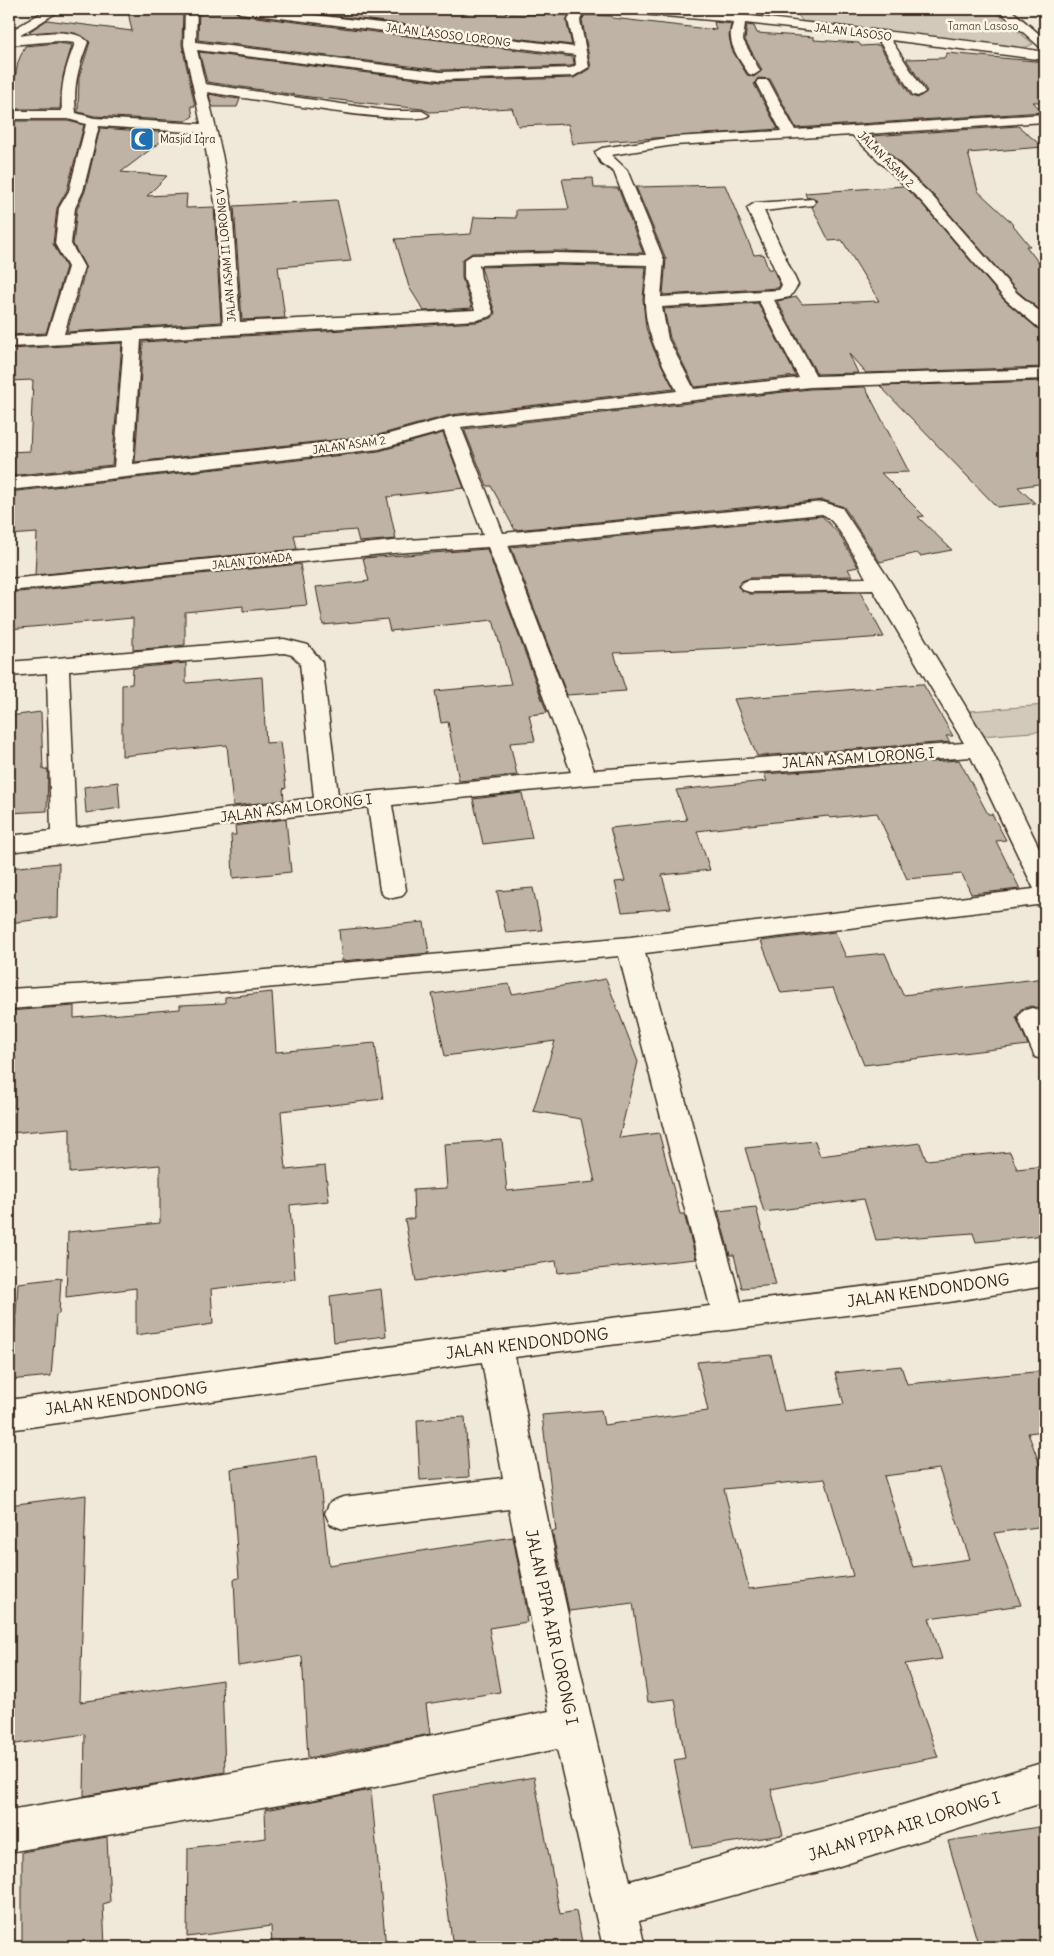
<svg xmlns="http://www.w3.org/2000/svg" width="1054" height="1956" viewBox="0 0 1054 1956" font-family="Delius,sans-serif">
  <rect width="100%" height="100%" fill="#f0e9d9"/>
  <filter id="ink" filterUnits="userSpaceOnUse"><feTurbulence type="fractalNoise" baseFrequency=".02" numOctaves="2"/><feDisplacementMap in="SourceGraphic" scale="10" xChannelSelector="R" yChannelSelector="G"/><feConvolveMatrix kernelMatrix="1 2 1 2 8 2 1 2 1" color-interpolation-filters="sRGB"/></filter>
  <g filter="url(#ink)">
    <path fill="#d2c9ba" stroke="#867a6c" d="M808,9H992L1033,44L1027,47L1015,48L804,23L797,14Z
      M1045,705V731L981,736L970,711Z"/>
    <path fill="#beb3a4" stroke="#3b2a1e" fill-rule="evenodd" d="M143,9H183L182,45L195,106H191L193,116L186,121L94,116L78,112L79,77L90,42L75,33L55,31L30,33V31L47,20L132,31L128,12L144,11Z
      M199,9H232L240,15L573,57L574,64L570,66L441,70L198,40Z
      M279,9H512L505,14L569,15L566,20L572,45Z
      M585,15L612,16V18L716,30L714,22L731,24L729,36L732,50L747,75L754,77L762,70L745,40L747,25L754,26L757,33L814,37V40L859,43L861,46L879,45L911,96L918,98L927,91L906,59L944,58L947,53L1045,62V102H1033L1043,112L796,128L770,79L758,78L754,84L778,129L573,144L568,124L518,126L512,108L430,112L422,109L310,97L207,82L199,52L441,82L574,78L591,68L582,20Z
      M58,43L72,45L63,76L60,109H9L18,62L25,46Z
      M209,94L224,97L240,99L237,107H212Z
      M9,121H68L84,125L67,190L57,208L53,244L66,267L46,333L9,335V215L11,203H9Z
      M1018,126L1043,147L968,153L978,191L1009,220L1030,246H1026L1045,271V314L1018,292L934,196L872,136Z
      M100,128L172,133L121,172L167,176L147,196L187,194L186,208L214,207L221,322L67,332L86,268L73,244L77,209L85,191Z
      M593,178L594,188H618L643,253L555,251L472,253L462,260V278L472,308L424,311L409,287L395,239L471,234L474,217L516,218V210L569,209L562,179Z
      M725,185L754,255L763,254L768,269H773L780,285L778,288L663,295L666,259L636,187Z
      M903,186L922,204L1004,300L1038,329L1045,331V367L866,373L849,354L858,373L817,374L777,301L797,297L802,304L879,301L842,240L829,241L812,207L817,201L813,197L807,198L805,193Z
      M337,200L351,261L278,267L285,318L242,320L234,206Z
      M555,265L646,267L643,299L646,328L654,350L674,389L450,415L378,435L135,462L143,342L477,322L492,318L495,313L481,267Z
      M758,303L796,376L695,387L670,338L664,309Z
      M122,343L112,465L9,476V452L30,451L33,380L9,381V349Z
      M1045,381V483L1018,487L1035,503L997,507L880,386Z
      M865,387L909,472L881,473L924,516L918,517L952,550L920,556L917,553L880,562L844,507L823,500L515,530L491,486H487L464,429L810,389Z
      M443,433L464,488L387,497L396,539L359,542L356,530L294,535L297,549L35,575L37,533L9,535V492L379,451Z
      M822,516L839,534L858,567L848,569L852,576L750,578L742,581L738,587L750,594L860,592L884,637L726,648L614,653L626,691L567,695L511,547Z
      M487,549L547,713L529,715L535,741L510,743L517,775L459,781L448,722L441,723L435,691L511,684L493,620L390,631L387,619L323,625L316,587L369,581L363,558Z
      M300,564L307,605L243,611V606L185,612V645L133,650V618L9,629V593Z
      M186,663V683L262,677L266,743L280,742L286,788L283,789L284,800L233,806L227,745L122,756V685L132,684L133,668Z
      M920,684H923L953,736H946L950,742L757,756L734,699Z
      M41,712L43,770L48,769L47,811L9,813V716Z
      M959,760L988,814H992L1006,840L996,841L1020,889L971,894L962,874L907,879L877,813L830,818L828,816L697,831L710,870L662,875L671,908L622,912L615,882L625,881L610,828L687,820L676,790L767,781L764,774Z
      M118,782L120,808L86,813L84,787Z
      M522,793L532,838L483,844L473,799Z
      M286,819L291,872L233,878L231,835H236L235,826Z
      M59,863L58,917L9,923V868Z
      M533,888L542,930L506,933L497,891Z
      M424,922L429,953L342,961L339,930Z
      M835,932L846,957L885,953L903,995L1045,978V1013L1043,1009L1031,1006L1021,1009L1016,1017L1028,1045L864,1065L833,988L781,993L761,941Z
      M606,979L638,1062L619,1138L659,1133L680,1214H684L696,1259L558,1273L556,1261L416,1281L405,1220L414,1218L413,1190L447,1188L444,1144L502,1140L507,1191L595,1182L581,1119L533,1111L555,1041L445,1056L432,994L509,984L512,994Z
      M272,992L276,1052L375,1043L383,1099L281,1111L286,1170L325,1166L329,1201L290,1205L295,1279L211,1289L213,1324L136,1335V1288L66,1297L68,1232L160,1223V1165L70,1173V1128L9,1133V1011L74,1006V1018L180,1009V1005L225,1003V997Z
      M815,1141L820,1156L920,1143L926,1160L1010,1152L1017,1169L1045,1166V1235L976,1242L973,1233L876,1240L864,1199L764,1212L745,1148Z
      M756,1207L776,1285L742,1288L734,1255H730L718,1211Z
      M61,1278L59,1314L56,1315L51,1376L9,1380V1347L10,1330L15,1329L18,1283Z
      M381,1289L386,1336L334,1342L330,1296Z
      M771,1355L784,1411L844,1404L835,1373L901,1366L907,1384L1045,1371V1431L1028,1433L1045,1478V1526L994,1533L1021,1605L929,1618L942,1659L905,1664L938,1757L771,1789L783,1835L692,1848L674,1760L685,1758L675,1699L648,1702L633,1603L569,1611L552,1531H556L542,1415L601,1410L604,1425L708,1411L697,1362ZM939,1469L970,1559L913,1567L884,1476ZM825,1479L853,1576L749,1589L724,1489Z
      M465,1417L469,1477L420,1480L417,1420Z
      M317,1456L329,1565L513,1537L528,1616L526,1617L527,1622L489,1628L500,1692L426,1704L430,1734L308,1758L302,1656L238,1666L234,1579L239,1578L231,1469Z
      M86,1495L80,1702L222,1680L225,1772L84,1796L85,1734L9,1745V1505Z
      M534,1777L560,1914L576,1911L583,1947H453L432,1795Z
      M371,1790L386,1947H272L271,1926L187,1937L188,1848L266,1838L265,1810Z
      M1045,1826V1947H979L948,1841Z
      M107,1837L110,1902L103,1904L105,1947H22V1852Z"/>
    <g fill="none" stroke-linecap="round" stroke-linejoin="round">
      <g stroke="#3b2a1e" stroke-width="3">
        <path id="minor" d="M48,9H62L19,36C36,34 76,27 88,42C78,69 73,84 76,113L94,118L201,124L184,45L185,9H197L196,42L441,72L571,68L576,65L575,55L240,13L234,9H266L574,47L568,20L574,9H586L580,20L589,67L574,76L441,80L197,50L205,84L389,111H422L429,115C418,129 235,96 207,92L222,154L232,208L240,322L475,310L464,278V260L472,255L555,253L646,255L614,172L601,163L595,152L602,148L674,137L781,131L756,83L758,80H768L795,130L1045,114V122L867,134L933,197L1017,293L1045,316V329L1039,328L1005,299L923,203L852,135L674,145L611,155L627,170L664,260L661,297L779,290L782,285L747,208L755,203L813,199L815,202L813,205L764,211L798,285L790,297L774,300L816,376L1045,369V379L810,387L461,427L503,533L823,502L842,508L892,584L991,749L1045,860V904L645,953L741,1302L949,1276L1045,1260V1286L949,1302L515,1357C549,1533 587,1707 630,1881L833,1826L1045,1762V1802L833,1868L639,1921L645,1947H603L557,1749L332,1796L9,1852V1810L332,1756L549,1711L509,1509L343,1529L330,1524L325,1513L330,1502L343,1497L503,1478L482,1362L9,1430V1400L496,1332L710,1306L619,956L155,998L9,1009V989L155,980L630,937L1034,889L971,757L585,785L392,805L406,890L402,896L393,898L384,896L380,890L368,807L9,852V836L51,831L47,673L9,676V662L284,639L308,645L322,662L338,795L571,772L488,547L393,553L9,591V579L393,541L483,535L444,431L379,449L9,490V478L114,467L124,341L9,347V337L47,335L68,267L55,244L59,208L69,191L86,124L68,119H9V111H62C60,85 66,67 75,43L58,41L9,45V32ZM99,126L203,133L216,208L223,324L64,334L84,267L71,244L75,208L83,191ZM555,263L648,265C648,278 644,291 645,304C646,336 662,363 677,391L450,417L378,437L133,464L141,340L477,320L491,316L493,312L481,278L479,265ZM759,301L799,378L694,389L668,339L662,307ZM822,514C838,520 857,562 866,578L750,580L743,582L739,586L743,590L750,592L873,590L964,743L594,770L508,545ZM284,653L292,655L300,663L314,798L76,828L69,671Z
          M624,9C685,5 748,16 809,23C888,32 967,39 1045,52V60L891,40L925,92L918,96L913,95L877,38L745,23L743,40L760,71L754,75L749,74C739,59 724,41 734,22L630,13Z
          M997,9H1010L1045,39V49L1041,48Z
          M1032,1008L1042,1011L1045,1017V1060L1035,1057L1018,1018L1022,1011Z"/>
      </g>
      <use href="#minor" fill="#fcf5e5" fill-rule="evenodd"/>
    </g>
  </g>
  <defs>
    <g id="mosque-square" transform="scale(1.25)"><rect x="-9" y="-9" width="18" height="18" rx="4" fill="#1f6fb2" stroke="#fcf5e5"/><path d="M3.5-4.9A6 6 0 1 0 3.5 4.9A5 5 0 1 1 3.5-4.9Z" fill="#fff"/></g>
  </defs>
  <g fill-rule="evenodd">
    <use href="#mosque-square" x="142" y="139"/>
  </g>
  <g text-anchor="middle" stroke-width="5" stroke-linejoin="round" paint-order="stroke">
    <g font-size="11" fill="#615245" stroke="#fcf5e5">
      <text x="983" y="30">Taman Lasoso</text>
    </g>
    <g font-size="11" fill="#3b2a1e" stroke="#fcf5e5">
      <text transform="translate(853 32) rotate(7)" y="4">JALAN LASOSO</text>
      <text transform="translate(448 35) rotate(7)" y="4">JALAN LASOSO LORONG</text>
      <text transform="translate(886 159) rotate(45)" y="4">JALAN ASAM 2</text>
      <text transform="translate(226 255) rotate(-95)" y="4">JALAN ASAM II LORONG V</text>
      <text transform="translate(349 445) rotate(-8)" y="4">JALAN ASAM 2</text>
      <text transform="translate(252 561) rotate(-6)" y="4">JALAN TOMADA</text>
    </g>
    <g font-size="11" fill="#3b2a1e" stroke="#fcf5e5" text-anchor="start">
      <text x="160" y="143">Masjid Iqra</text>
    </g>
    <g font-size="14" fill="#3b2a1e" stroke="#fcf5e5">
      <text transform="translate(858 758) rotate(-4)" y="5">JALAN ASAM LORONG I</text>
      <text transform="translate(296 808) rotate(-7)" y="5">JALAN ASAM LORONG I</text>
    </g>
    <g font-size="16" fill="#3b2a1e" stroke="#fcf5e5">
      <text transform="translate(928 1290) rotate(-8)" y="6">JALAN KENDONDONG</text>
      <text transform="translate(527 1343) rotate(-7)" y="6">JALAN KENDONDONG</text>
      <text transform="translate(126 1398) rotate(-8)" y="6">JALAN KENDONDONG</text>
      <text transform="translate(552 1627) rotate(78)" y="6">JALAN PIPA AIR LORONG I</text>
      <text transform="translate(904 1826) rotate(-17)" y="6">JALAN PIPA AIR LORONG I</text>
    </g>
  </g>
  <rect width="1054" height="1956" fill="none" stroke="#fcf5e5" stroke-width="30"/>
  <rect x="15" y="15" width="1024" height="1926" fill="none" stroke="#3b2a1e" stroke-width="2" filter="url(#ink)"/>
</svg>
